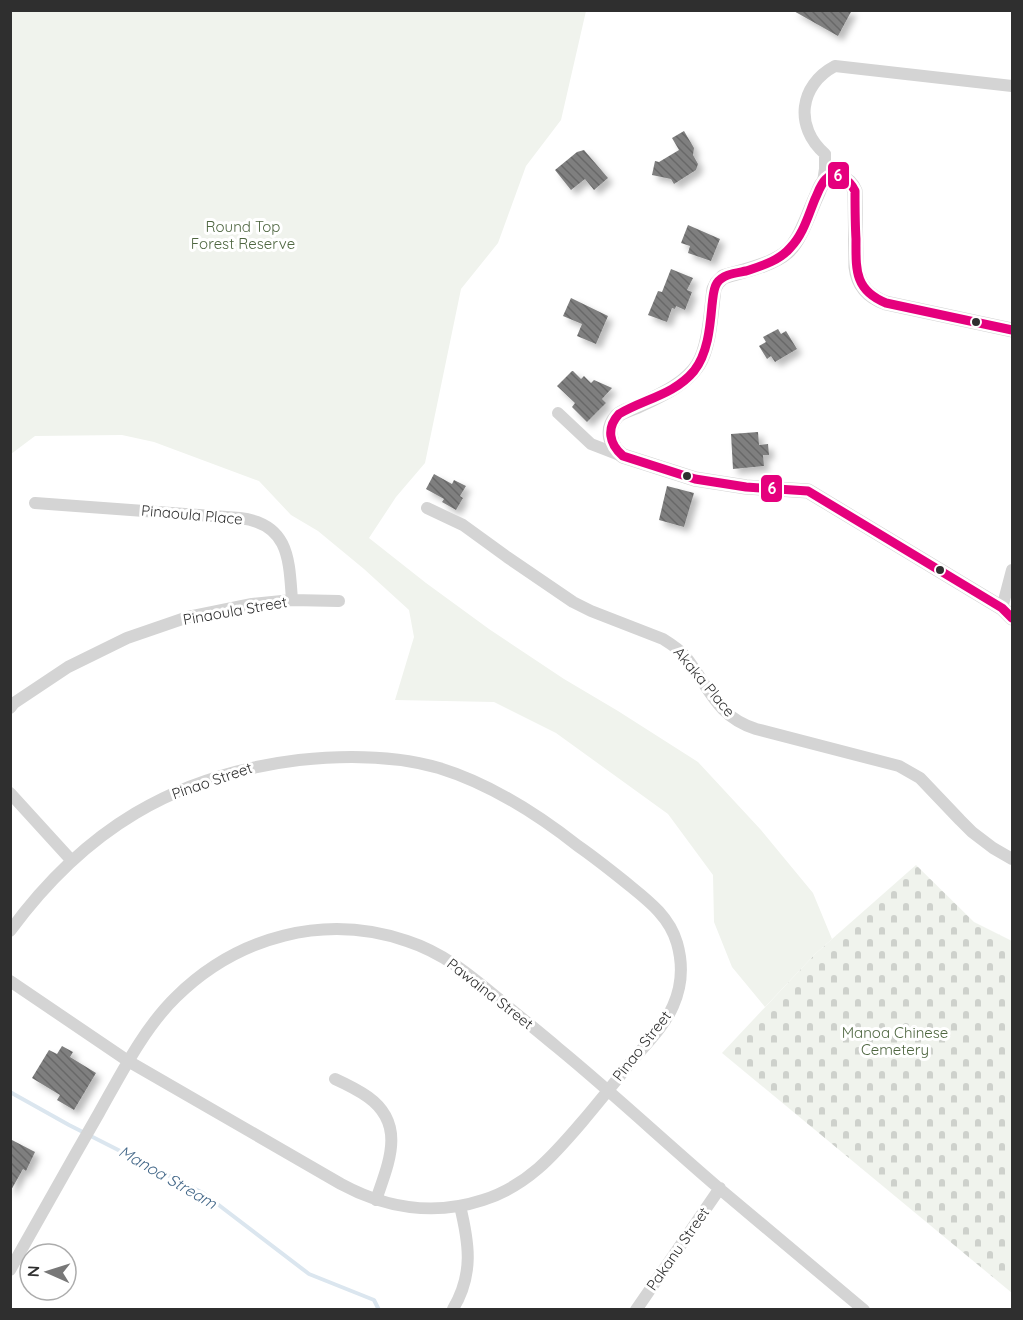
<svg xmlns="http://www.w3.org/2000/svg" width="1023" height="1320" viewBox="0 0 1023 1320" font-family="Quicksand,sans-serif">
  <defs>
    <pattern id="cemetery-stones" width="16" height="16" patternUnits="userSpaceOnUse" patternTransform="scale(1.5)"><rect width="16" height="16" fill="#f0f3ed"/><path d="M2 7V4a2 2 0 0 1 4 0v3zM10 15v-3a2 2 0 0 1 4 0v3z" fill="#ced1cc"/></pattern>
    <pattern id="building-back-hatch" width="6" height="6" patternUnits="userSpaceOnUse" patternTransform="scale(1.5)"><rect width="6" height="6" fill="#7f7f7f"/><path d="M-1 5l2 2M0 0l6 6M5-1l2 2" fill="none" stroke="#686868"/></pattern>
    <filter id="shadow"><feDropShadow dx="5" dy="5" stdDeviation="3" flood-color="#0004"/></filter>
  </defs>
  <rect width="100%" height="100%" fill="#fff"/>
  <path fill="url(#cemetery-stones)" d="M916,865L974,922L1012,941V1293L722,1053L815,954Z"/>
  <path fill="#f0f3ed" d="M11,10L586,11L561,120L526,166L498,243L461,289L425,463L396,497L369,538L426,583L489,629L564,679L618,711L698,762L761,830L813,893L832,939L815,954L765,1007L732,967L714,922L713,875L668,814L556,733L494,702L395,700L414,637L409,610L364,569L318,531L291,515L259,481L154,442L122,435L35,436L11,454Z"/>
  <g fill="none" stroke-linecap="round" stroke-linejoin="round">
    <path stroke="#dbe6ef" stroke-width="4" d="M10,1092L69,1125L203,1193L309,1274L374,1300L379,1310"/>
  </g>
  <path fill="url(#building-back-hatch)" filter="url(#shadow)" d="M792,10H852L838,36Z
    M684,131L694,148L693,155L698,164L696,170L674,184L671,179L652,175L655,161L659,162L679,150L672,138Z
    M584,150L608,178L594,190L585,179L571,190L555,170L577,152Z
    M688,225L720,239L711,261L688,253L690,246L681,243Z
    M671,269L693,278L687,290L692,292L685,310L676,306L675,309L672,308L667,322L648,315L658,291L662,292Z
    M571,298L608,316L596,344L577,336L582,324L563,316Z
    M778,329L781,334L786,331L797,349L775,362L771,356L767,359L759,346L766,342L763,337Z
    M572,371H573L581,379L584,376L591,383L594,380L612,388L602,399L606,403L587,422L572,407L575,403L557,386Z
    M758,432L759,445L768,444L769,455H763L764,466L733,469L731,434Z
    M434,474L452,484L454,480L466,486L460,496L463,498L456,510L442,502L444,499L426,489Z
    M667,486L694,493L684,527L659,520Z
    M62,1046L73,1052L70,1057L96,1073L74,1110L57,1100L60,1095L32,1078L49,1050L57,1054Z
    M10,1139L35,1152L26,1171L23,1169L10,1192Z"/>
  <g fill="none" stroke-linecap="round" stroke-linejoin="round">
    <path stroke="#d4d4d4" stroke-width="12" d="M823,182L825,169V154C794,127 799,85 835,66L1012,86
      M558,413L591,444L622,456
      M35,503L240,518C290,524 289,561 292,600
      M427,508L463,525L507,557L573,602L591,611L663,639C671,644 679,649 685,656C709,686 715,716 756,729L899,766L920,778L960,820L972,832L993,848L1012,859
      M1002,608L1012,570
      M10,708L14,703L68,667L127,638L188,617L252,604L292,600L339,601
      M10,793L72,861
      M10,931C84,830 174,775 299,760C346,755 393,755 439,768C491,784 536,813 578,846C594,857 609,869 624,881C646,899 669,915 677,943C683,964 682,986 673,1006C664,1027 645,1045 631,1062C615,1082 599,1102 582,1122C553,1156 527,1186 483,1200C434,1216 385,1208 341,1184L128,1061L10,981
      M335,1079C346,1084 358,1090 368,1097C407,1125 388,1164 376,1200
      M10,1270C40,1217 69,1165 99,1113C121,1074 144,1028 176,997C238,936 325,913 407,941C444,953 471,976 500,1000C519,1016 539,1032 558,1048C614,1094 666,1143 721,1190C769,1230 817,1270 864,1310
      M453,1309C474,1274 469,1243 460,1206
      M636,1310L720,1188"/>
    <path stroke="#d4d4d4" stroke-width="15" d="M1012,330L886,303C869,297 858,285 856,267L855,191C850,178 832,168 823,183C820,186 819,191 817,195C809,212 801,240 787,252C772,265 743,271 723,277L717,283L714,289C711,311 710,346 698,365C685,385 659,396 638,406C631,409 622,411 617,416C605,429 610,447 623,456L695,479L746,487L808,491L1002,608L1012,618"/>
    <g stroke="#fff" stroke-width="14">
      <path id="bus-1" d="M1012,330L886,303C854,290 856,269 856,239C855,223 855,207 855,191C850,181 837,169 826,179C820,185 818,193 815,199C808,216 803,235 790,248C779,261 761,266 746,271C736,273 723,274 717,283C713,289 713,298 712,305C710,327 708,353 694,371C674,395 644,399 619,414C606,428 609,444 623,456L695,479L746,487L808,491L1002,608L1012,618"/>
    </g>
    <use href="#bus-1" stroke="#e5007d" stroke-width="9"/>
  </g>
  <g fill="#2f2f2f" stroke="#fff" stroke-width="2">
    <circle cx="976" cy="322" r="5"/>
    <circle cx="687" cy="476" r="5"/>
    <circle cx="940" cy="570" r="5"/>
  </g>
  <g text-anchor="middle" stroke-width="6" stroke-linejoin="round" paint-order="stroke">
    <g font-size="15" fill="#4e6640" stroke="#fff">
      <text x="243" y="232">Round Top<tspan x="243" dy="17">Forest Reserve</tspan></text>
      <text x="895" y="1038">Manoa Chinese<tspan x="895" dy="17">Cemetery</tspan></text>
    </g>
    <g font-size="15" fill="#2f2f2f" stroke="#fff">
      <text transform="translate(192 515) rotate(5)" y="5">Pinaoula Place</text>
      <text transform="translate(235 611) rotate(-10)" y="5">Pinaoula Street</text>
      <text transform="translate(704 682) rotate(50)" y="5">Akaka Place</text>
      <text transform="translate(212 781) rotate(-19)" y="5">Pinao Street</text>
      <text transform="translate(490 994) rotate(38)" y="5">Pawaina Street</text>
      <text transform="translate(642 1046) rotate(-52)" y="5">Pinao Street</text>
      <text transform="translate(678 1249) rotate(-55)" y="5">Pakanu Street</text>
    </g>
    <g font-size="16" font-style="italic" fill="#446889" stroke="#fff">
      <text transform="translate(168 1177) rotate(30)" y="6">Manoa Stream</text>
    </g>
  </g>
  <g stroke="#fff" stroke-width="2">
    <rect x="827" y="161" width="23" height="29" rx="6" fill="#e5007d"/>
    <rect x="760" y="474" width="23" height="29" rx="6" fill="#e5007d"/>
  </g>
  <g font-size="16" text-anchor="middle" font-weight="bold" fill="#fff">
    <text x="838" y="181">6</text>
    <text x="772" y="494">6</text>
  </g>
  <rect width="1023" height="1320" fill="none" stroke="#2f2f2f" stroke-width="24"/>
  <g transform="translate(48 1272) rotate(273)"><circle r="28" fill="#ffffff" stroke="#acacac" stroke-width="1.5"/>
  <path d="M0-4.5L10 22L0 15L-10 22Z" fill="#787878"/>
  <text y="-9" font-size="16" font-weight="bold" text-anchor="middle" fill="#2f2f2f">N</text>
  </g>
</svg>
